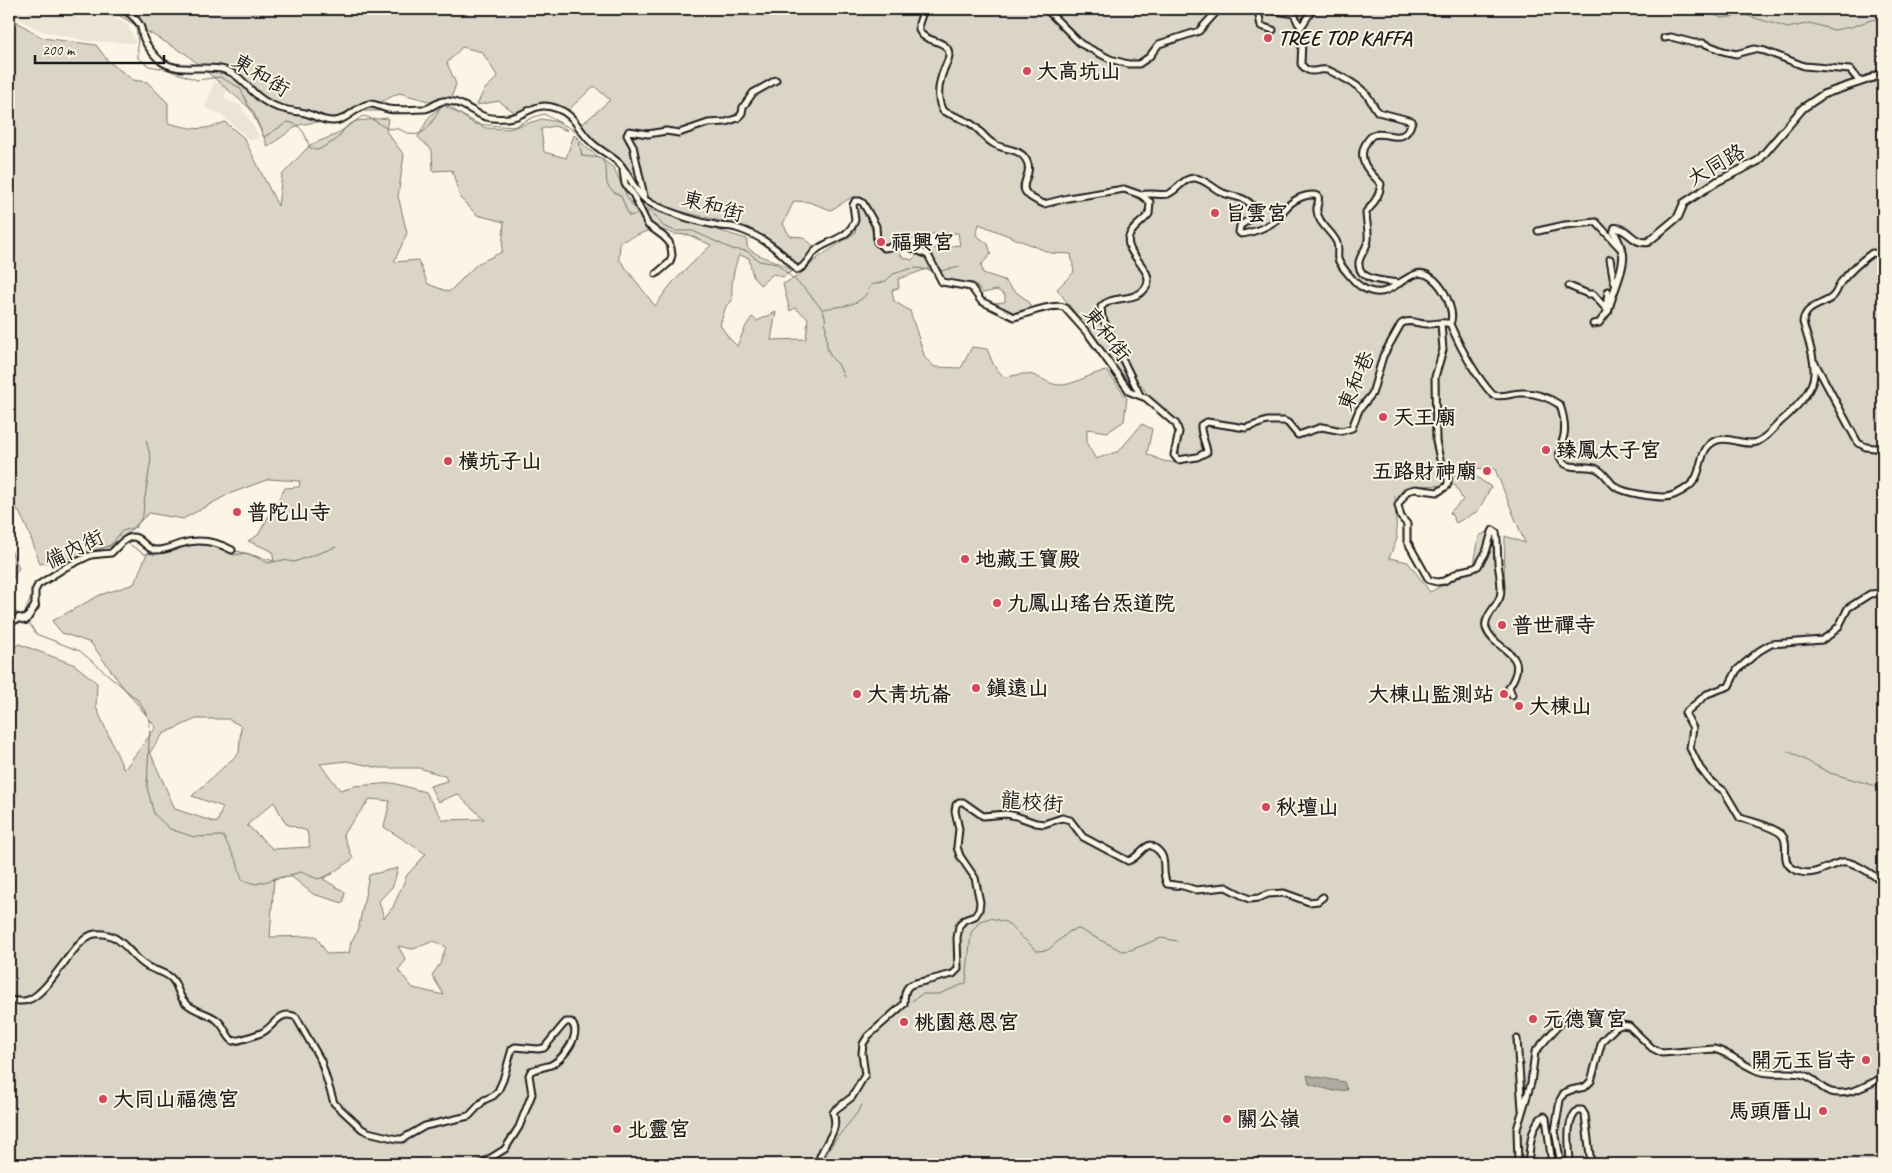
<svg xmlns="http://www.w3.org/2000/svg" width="1892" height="1173" viewBox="0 0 1892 1173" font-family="Caveat,'LXGW WenKai TC',sans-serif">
  <rect width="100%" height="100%" fill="#fcf5e5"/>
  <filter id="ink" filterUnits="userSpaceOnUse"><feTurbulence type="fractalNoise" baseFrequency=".02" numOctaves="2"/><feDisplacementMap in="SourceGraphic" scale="10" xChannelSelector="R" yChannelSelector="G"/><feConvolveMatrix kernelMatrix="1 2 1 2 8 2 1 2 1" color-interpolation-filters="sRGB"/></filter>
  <g filter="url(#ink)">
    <path fill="#ebe5d6" d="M13,9H100L128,25L136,43L86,41L42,31L10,15Z
      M214,82L228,87L224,98L241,106L260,137L251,141L221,114L205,108Z"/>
    <path fill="#dbd5c8" stroke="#7c7872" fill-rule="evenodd" d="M108,9H1883V1164H9V651L19,644L75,665L97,683L96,707L124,770L156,727L123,687L91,643L62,633L52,621L100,595L134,584L149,549L207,540L237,551L274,561L272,551L248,541L258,535L285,488L299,487L300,481L269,479L229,494L183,519L149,513L120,540L89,555L40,564C32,540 24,517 9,496V17L43,38L96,45L108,61L133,80L147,82L168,103V123C193,129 201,132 225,122L244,138L278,206L282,175L310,145L335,135L356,121L388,118L386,131L404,155L398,196L407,233L394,262L418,260L428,284L449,292L477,264L502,252L504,222L477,215L460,198L452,170L433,171L432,150L418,137L429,117L443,105L486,128L508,129L542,119L558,122L568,131L554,126L541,129L544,152L566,158L574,135L588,149L614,168L628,199L640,216L647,231L620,242L619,259L655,306L672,283L711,245L689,235L674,234L654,227L641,207L747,239V247C760,260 779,259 792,271L783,277L773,274L760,285L753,277L749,258L739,255C733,271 731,284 732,301L726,306L720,325L729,338L737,346L746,326L752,317L757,321L776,312L771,340L806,339L808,318L795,308L790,311L783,284L798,276L819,257L855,233L858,217L856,209L861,208L869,221L878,249L886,251L898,248L902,257L912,260L918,254L917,251L922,250L931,261L930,268L898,279L899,288L892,290L894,301L910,311L925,358L935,367L961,368L972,347L987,349L994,366L1004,377C1012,377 1020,373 1028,374C1038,375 1048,384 1058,385C1075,386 1091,372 1107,371L1127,398L1124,421L1108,432L1087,429V444L1096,459L1119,451L1142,424L1152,429L1147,454L1163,461L1178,463L1180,456L1177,444V420L1149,398L1141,384L1136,393L1057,289L1074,272L1071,254L1051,253L979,224L976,235L988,244L991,254L981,265L983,273L1004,280L1013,290L1027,300L1033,311L1012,315L995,307L993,303L1005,302V295L997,290L983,293L974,283L945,282L940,269L927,249L960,245L958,233L929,234L901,243L883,245L878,237L877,222L861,198L852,197L831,210L809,202L794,201L783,224L790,236L803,237L816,248L802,265L794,263L780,250L738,225L654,205L639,187L630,180L624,166L579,127L610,100L594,86L563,115L548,108L518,115L499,101L477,105L484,90L498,77L482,52L462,47L447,63L456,84L451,99L432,102L399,93L379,103L386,111H364L338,122L323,121L298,125L268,147L253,111L186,54ZM1464,468L1495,469L1525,543L1505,536L1504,583L1489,531L1479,536L1473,570L1430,592L1408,562L1389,558L1397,539L1395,496L1417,486L1455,485L1463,500L1450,512L1456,523L1478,511L1491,487ZM196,719H228L241,726L239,753L192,796L223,807L217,823L175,809L150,752L163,734ZM347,761L379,768H419L445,776L447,781L430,786L438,802L457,794L484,819L443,820L425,792L393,783L354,786L340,790L320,764ZM370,799L390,801L384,827L426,854L407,875L393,907L384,918L379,901L393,886L398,868L369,875L358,931L351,942L349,953L327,954L316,936L270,937L274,878L292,877L313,894L343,903L345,892L323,879L353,859L343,834ZM274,802L286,824L307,831L310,847L273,849L247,825ZM434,941L446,947L440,964L432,975L444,995L413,988L398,970L406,960L398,946L413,949Z
      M9,546L19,568L9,584Z"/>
    <path fill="#b0aba1" stroke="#75726c" d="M1307,1075L1344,1082L1347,1090L1334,1091L1309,1084Z"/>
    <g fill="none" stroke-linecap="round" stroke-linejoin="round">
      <path stroke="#75726c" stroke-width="1" d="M115,9C141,21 137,32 138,58L149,66L165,69L197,80L220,77L240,88L264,137L288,122C303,125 305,135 310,148L318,150L336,140L346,127L363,116L370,118L388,129C401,127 400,131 411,134C427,138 435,116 441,106H449L474,124L513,127L534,117L544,114L577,132L582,156L601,158C614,176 596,184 621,196L629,216L641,213
        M1684,9L1691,12H1706L1722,18L1745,15L1788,28L1810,23L1834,30L1851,27L1871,20L1883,18
        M645,212H648L656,216L663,226L675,231H693L732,249L747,251L759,261L777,264L805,289L822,309L825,316L827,348L831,357L838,364L844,377
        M940,271L960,267
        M823,309C844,305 862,308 871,285L886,281L893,274L909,269L918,268L934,271
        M126,542L144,554L164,553L199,543
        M111,545L122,531L136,527L143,515L144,503L151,459L146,440
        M215,546L234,555L247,553L268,563L283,560L294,562L336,547
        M73,561L91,551L115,545
        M9,609L24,616
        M24,615L36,585
        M28,621L36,634L80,651L139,701L150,721L147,787L154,814L170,829L194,837L223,836L237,862L242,880L256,884L301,872L318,879L333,874
        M1788,751L1830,773L1883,788
        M912,1001L922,994H939L966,983L971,933L980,921L990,918L1006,922L1037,951L1048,950L1070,931L1079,929L1122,951L1131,950L1161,938L1177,941
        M824,1164C827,1143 851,1125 862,1105"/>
      <g stroke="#1c1c1c" stroke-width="9">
        <path id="minor" d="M123,9C129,13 136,18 140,25C142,29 142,33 143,37C146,45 155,57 162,62C180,74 205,64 225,70C239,74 248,88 259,97C271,107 285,110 300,112C312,113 321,122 334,121C346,121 357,106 369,104C376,103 381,108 388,109C399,111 413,109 424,109C433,109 437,99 449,101C463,102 473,113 486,117C494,119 509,119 517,116C534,109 539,102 558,109C575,115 579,131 591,142C600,151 611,155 620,164C631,177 636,196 652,204C673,214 697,222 720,226C726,227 731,226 736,228C760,235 782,251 797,270C808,266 809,254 819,248C831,240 850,237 855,220L853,205L855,201H860L863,203L876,226L877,242L884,248L905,245L928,255L942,282L971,287L981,301L1014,317C1026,314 1052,303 1064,307L1089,335L1130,392L1146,398L1176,424L1179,432L1174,455L1178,460L1197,457L1207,452C1206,443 1200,434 1201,425L1207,422L1246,428L1267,421H1284L1288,423L1298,435L1322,427L1342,431L1352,428L1359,410L1372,394L1383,356L1401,324C1409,318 1420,325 1429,324C1436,324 1443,321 1450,324
          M924,9C923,13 920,19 919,24C916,45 949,36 949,55C949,59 946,65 944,69C939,82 936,99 943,111C953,116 966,119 974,126C981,131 986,140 994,144C1004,150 1018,148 1025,158C1039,178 1004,188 1044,204L1068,198L1124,189L1141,195L1150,202L1149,214C1144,221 1131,228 1129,237C1123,255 1160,272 1144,290C1133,302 1111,295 1101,307L1102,317L1140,395
          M1046,9L1081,44L1110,59L1128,64H1139L1149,57L1159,44L1199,31L1219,9
          M1262,9H1260L1259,16L1261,26L1273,30
          M1265,9L1294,14L1298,23L1301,26
          M1313,9L1299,30L1298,36L1302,42L1301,64C1312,78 1317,66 1330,71C1342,77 1359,85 1367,95C1371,101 1374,107 1378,112L1412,121C1405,148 1387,130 1373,135C1368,138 1366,143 1364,147C1358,163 1371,173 1381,184C1380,195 1374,204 1366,212C1366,221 1369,231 1368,240C1367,248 1360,255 1359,262C1357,282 1388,281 1400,283
          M1664,38L1671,37L1694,43H1703L1723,51L1736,54L1754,49L1765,51L1804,66L1850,70L1860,82
          M623,171L625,184L633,194L648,225L663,236L669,242L671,248L672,255L670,262L656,274
          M1141,195C1151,192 1161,196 1168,194C1178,190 1184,177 1195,178C1205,179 1214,189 1223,193C1233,197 1243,196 1252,205L1253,214L1251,218L1240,226L1239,232L1241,234C1252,233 1267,227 1275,221C1280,218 1282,212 1286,208C1293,200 1307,192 1318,196C1320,202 1316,205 1317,211C1318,224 1333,232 1337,243C1339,248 1337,254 1338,259C1339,264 1355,283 1360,286C1386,303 1395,281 1416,274C1430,270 1442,287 1447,298C1450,306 1454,316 1450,324
          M644,196L633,146L627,135L629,131L648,134L666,131L679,133L708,123L726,122L738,118L742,113L743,107L753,93L776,80
          M1538,231L1565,225L1596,222L1619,247
          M1610,259L1614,282L1616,284
          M1569,286L1588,294H1593L1608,311
          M1441,323L1443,350L1435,377L1436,441L1441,464L1448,478V483L1447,486L1438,492L1415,489L1407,491L1398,505L1401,517L1407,524V541L1429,580L1437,582L1444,581L1461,571L1474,568L1478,566L1486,552L1492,532L1493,530L1496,532C1498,542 1497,552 1498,563C1499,574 1503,585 1500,597C1497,606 1483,618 1486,628C1494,652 1533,651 1509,687L1512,695
          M1450,324C1461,349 1474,374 1493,395C1504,398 1511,393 1521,393C1534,392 1550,398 1560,405C1563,414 1566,425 1564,435C1563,442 1558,449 1560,457C1566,473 1586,463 1597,469C1606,473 1609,483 1616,487C1625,493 1653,497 1664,497C1673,497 1681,492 1688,487C1704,476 1697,451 1713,442C1727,434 1743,447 1757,442C1765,439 1774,428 1780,422C1793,411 1813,392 1814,374C1815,356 1807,338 1803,322C1805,306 1820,306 1831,298C1837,294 1837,288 1841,282C1850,271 1861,261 1872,253L1880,254L1883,258
          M1593,324L1599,323L1608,311L1606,308L1608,291
          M1815,363L1858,443L1866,447L1883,449
          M1883,593L1870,594L1848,608L1839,626L1831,634L1822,640L1771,644L1759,651L1737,670L1729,686L1707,694L1685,713L1693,728L1690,748L1700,768L1710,781L1724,791L1740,818C1750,821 1775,827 1782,835C1792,846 1775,865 1801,872C1815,876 1829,865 1842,862C1853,860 1874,876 1883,882
          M35,606V591L38,585L66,567L91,555L111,553C118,547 122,539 132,537C140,536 145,548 154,550C163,551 172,547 180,544C199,538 215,541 232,550
          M9,1000C15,1001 22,1002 28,1000C51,992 75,936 95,934C122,932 127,953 145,965C153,971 165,971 172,979C179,986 177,996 187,1004C196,1012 208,1013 217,1020C225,1026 226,1036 233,1041C242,1040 253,1036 261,1033C274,1028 278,1009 296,1017L321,1061L334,1103L362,1129L368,1132L397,1139H402L425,1126L469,1116L484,1100L493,1096L498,1091L503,1080L512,1049L515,1047L538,1049L544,1048L563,1025L566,1022H571C583,1034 563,1059 551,1065C545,1067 538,1068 531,1071L529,1075L532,1094L519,1127L505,1149L481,1164
          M1517,1039L1522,1109
          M818,1164C820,1145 841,1133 833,1113L835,1110L852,1097L865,1075L862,1053L863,1044L868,1036L904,1004C904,985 909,984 925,981C934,979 944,976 953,974L958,969L957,938L959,926L964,920L975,916L979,910L980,902L975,878L960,856L957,847L959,829L955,811L956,805L959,802H963L983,816L1006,814L1016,816L1036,823L1044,824L1062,818L1070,820L1083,837L1128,861C1138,858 1141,848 1150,845C1172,856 1159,868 1167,884L1183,886L1196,890L1226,887L1249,899L1259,898L1268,894L1284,893L1309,902L1318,901L1323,897
          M1518,1164L1517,1129L1531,1083L1535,1052L1572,1010
          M1528,1164C1530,1150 1530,1124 1544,1116L1546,1118L1552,1164
          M1561,1164L1555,1131L1560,1100L1564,1093L1571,1090L1585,1087L1591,1081L1602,1041L1615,1028L1621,1025L1629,1026L1652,1048L1662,1053L1714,1049C1732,1053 1745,1068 1762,1072C1776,1075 1791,1071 1804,1075C1813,1078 1816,1083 1823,1088C1841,1101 1866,1086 1883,1077
          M1570,1164C1570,1147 1564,1122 1578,1110H1582L1585,1115L1591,1164"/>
      </g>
      <g stroke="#1c1c1c" stroke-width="10">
        <path id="tertiary" d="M1608,311C1611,296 1625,268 1623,254C1621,246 1617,239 1614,232L1615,228C1628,227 1633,245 1648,242L1678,217L1684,203L1716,182L1758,161L1803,108L1824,94L1872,78L1883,72
          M9,622L19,618L26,620L35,606"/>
      </g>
      <use href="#minor" stroke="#fcf5e5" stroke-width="5"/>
      <use href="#tertiary" stroke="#fcf5e5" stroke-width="6"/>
    </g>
  </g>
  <g fill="#d1495b" stroke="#fcf5e5" stroke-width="2">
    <circle cx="1268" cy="38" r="5"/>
    <circle cx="1027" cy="71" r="5"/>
    <circle cx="1215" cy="213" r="5"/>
    <circle cx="881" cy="242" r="5"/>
    <circle cx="1383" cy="417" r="5"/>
    <circle cx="1546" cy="450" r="5"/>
    <circle cx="448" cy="461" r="5"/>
    <circle cx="1487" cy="471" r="5"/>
    <circle cx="237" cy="512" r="5"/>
    <circle cx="965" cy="559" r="5"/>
    <circle cx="997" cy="603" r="5"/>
    <circle cx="1502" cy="625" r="5"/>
    <circle cx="976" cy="688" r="5"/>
    <circle cx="857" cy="694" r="5"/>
    <circle cx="1504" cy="694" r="5"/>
    <circle cx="1519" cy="706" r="5"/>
    <circle cx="1266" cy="807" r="5"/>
    <circle cx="1533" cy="1019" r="5"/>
    <circle cx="904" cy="1022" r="5"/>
    <circle cx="1866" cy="1060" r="5"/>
    <circle cx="103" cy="1099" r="5"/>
    <circle cx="1823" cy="1111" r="5"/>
    <circle cx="1227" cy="1119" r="5"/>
    <circle cx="617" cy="1129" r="5"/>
  </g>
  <g text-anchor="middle" stroke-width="4" stroke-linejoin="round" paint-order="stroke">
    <g font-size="21" font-weight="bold" fill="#1c1c1c" stroke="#fcf5e5" text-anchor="start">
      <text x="1278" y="45">TREE TOP KAFFA</text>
      <text x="1037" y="78">大高坑山</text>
      <text x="1225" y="220">旨雲宮</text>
      <text x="891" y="249">福興宮</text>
      <text x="1393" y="424">天王廟</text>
      <text x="1556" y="457">臻鳳太子宮</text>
      <text x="458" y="468">橫坑子山</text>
      <text x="1477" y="478" text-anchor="end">五路財神廟</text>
      <text x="247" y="519">普陀山寺</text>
      <text x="975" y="566">地藏王寶殿</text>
      <text x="1007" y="610">九鳳山瑤台炁道院</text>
      <text x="1512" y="632">普世禪寺</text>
      <text x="986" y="695">鎮遠山</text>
      <text x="867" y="701">大青坑崙</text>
      <text x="1494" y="701" text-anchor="end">大棟山監測站</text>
      <text x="1529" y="713">大棟山</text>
      <text x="1276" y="814">秋壇山</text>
      <text x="1543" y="1026">元德寶宮</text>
      <text x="914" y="1029">桃園慈恩宮</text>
      <text x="1856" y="1067" text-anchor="end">開元玉旨寺</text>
      <text x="113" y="1106">大同山福德宮</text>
      <text x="1813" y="1118" text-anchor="end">馬頭厝山</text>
      <text x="1237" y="1126">關公嶺</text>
      <text x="627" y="1136">北靈宮</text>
    </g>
    <g font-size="21" fill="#1c1c1c" stroke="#fcf5e5">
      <text transform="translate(261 75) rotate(31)" y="7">東和街</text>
      <text transform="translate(1716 165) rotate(-30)" y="7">大同路</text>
      <text transform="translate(713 206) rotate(16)" y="7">東和街</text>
      <text transform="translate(1107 334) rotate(52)" y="7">東和街</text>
      <text transform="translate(1356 381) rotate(-67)" y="7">東和巷</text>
      <text transform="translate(74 549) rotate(-26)" y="7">備內街</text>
      <text transform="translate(1032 802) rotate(4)" y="7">龍校街</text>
    </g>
  </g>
  <rect width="1892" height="1173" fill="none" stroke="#fcf5e5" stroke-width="30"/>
  <rect x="15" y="15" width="1862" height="1143" fill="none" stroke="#1c1c1c" stroke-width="2" filter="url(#ink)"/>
  <path d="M35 55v8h129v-8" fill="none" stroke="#1c1c1c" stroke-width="2.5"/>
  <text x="42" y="55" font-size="15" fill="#1c1c1c" stroke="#fcf5e5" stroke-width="4" paint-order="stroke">200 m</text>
</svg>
